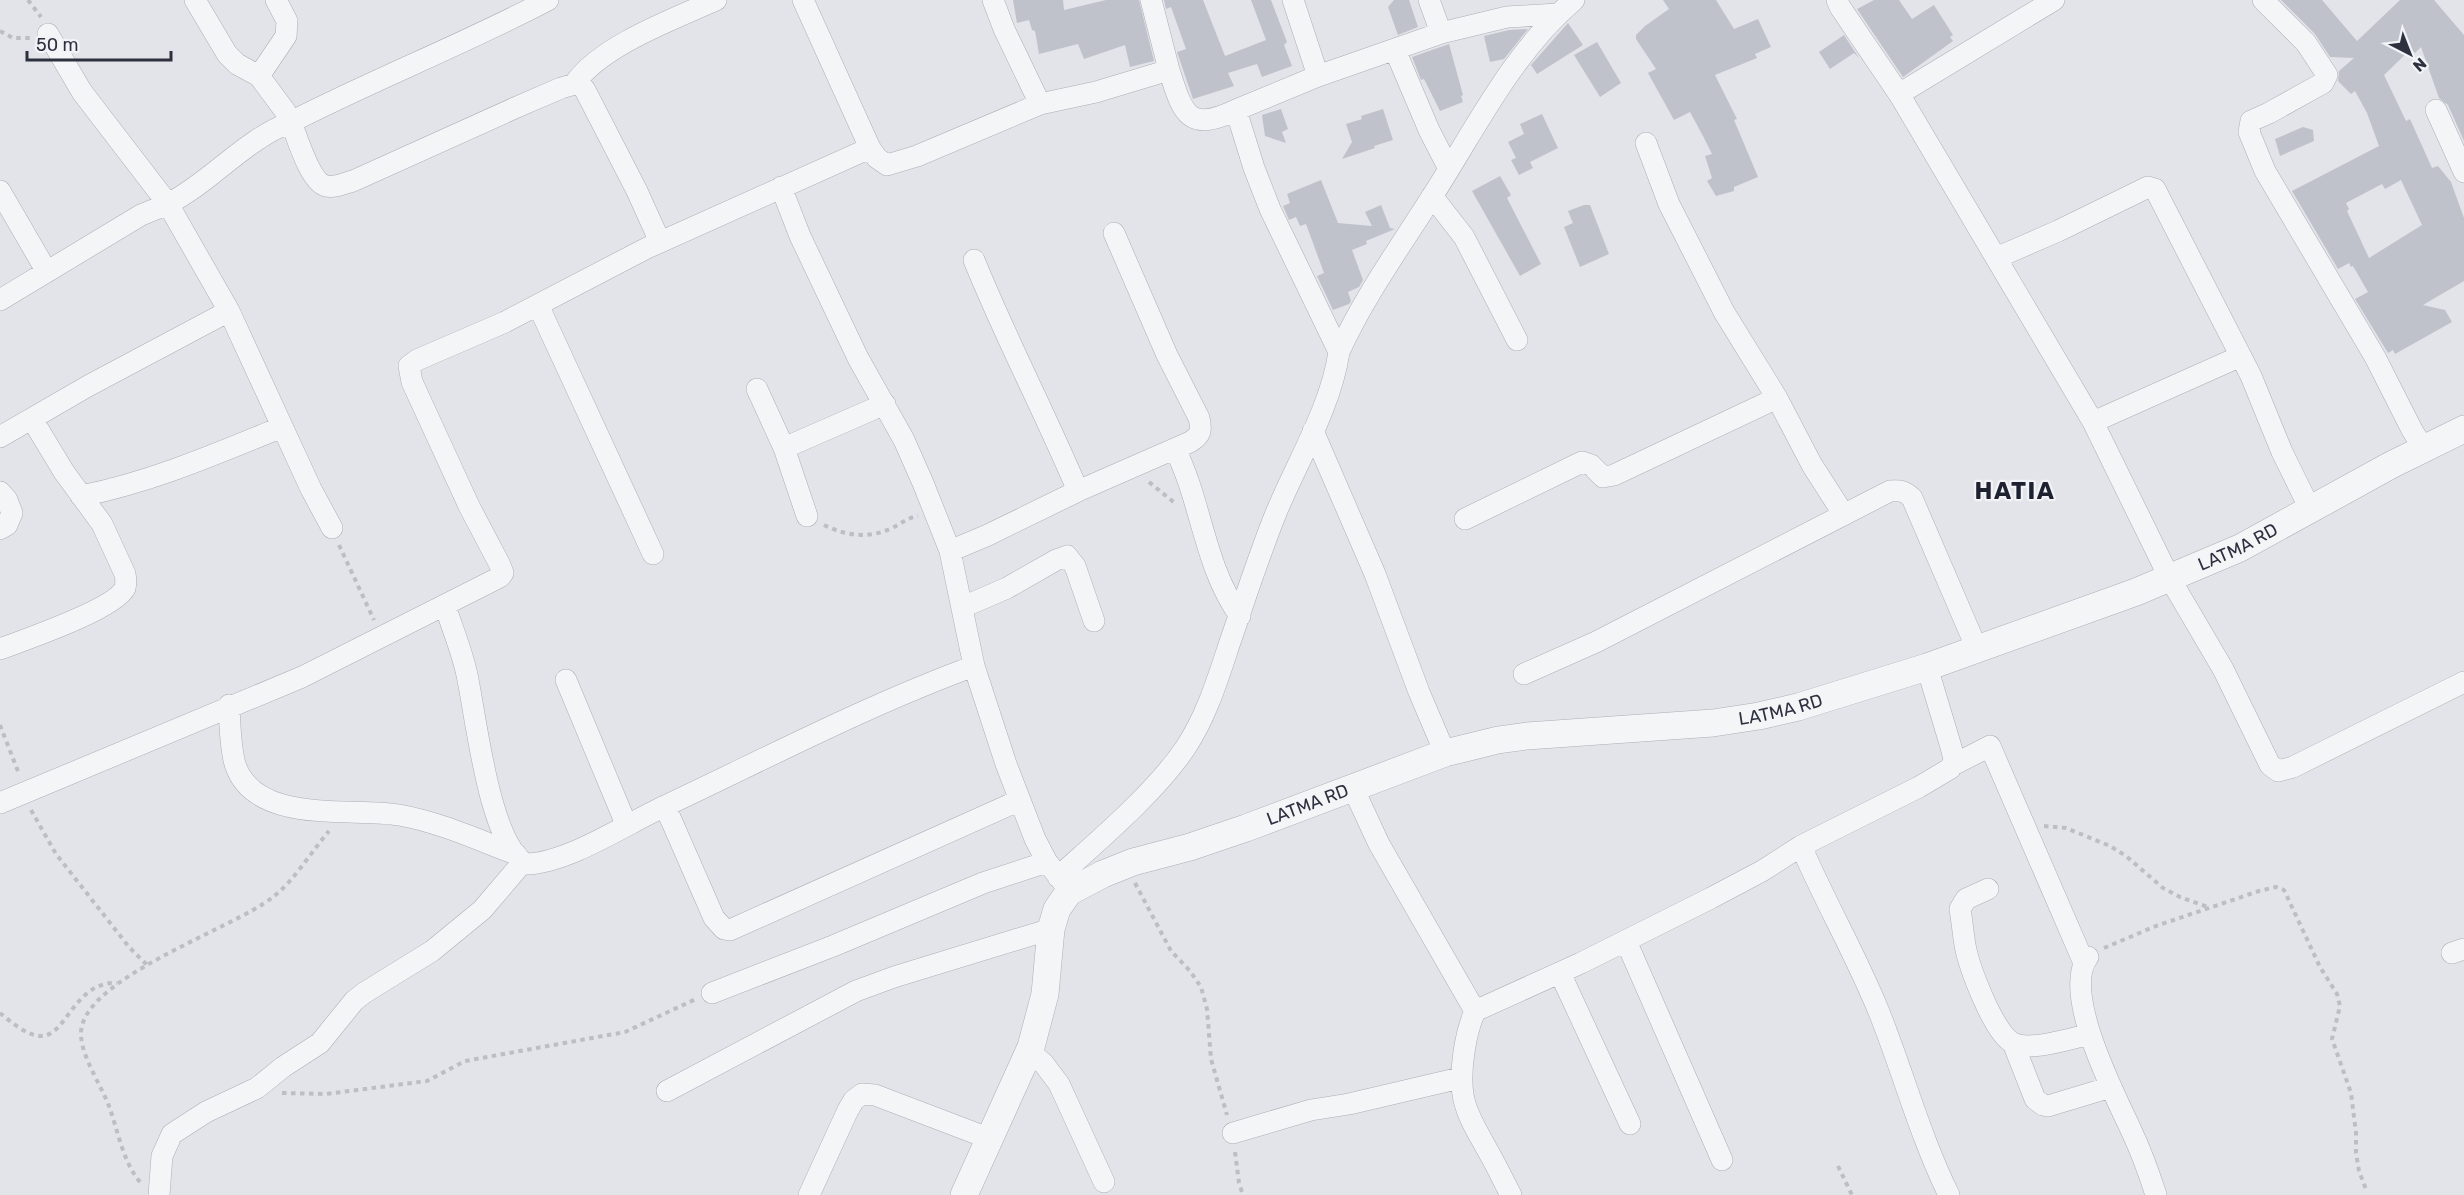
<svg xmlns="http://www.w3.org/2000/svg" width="2464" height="1195" viewBox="0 0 2464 1195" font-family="Rubik,sans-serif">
  <rect width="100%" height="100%" fill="#e2e4e9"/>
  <path fill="#c0c2cb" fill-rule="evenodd" d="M1013,0H1063L1064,10L1106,0H1139L1154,61L1130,67L1125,45L1084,59L1078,44L1039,54L1035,31L1032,30L1029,20L1017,23Z
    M1164,0H1203L1225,56L1266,40L1251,0H1271L1287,42L1284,45L1292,66L1262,77L1257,64L1228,73L1234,86L1193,99L1177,52L1186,49L1171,7L1166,9Z
    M1394,0H1409L1418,27L1398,35L1388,7Z
    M1663,0H1716L1734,29L1758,19L1771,47L1755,54L1757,58L1715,75L1737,119L1734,120L1758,177L1734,187V191L1716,196L1707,181L1712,178L1705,156L1712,154L1703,136L1690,112L1674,120L1648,73L1656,69L1636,39V35L1645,26L1669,9Z
    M1874,0H1899L1912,19L1934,5L1953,35L1950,37L1953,41L1903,77L1857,9Z
    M2281,0H2322L2357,41L2400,0H2434L2464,35V141L2448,105L2439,98L2421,47L2415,53L2411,49L2384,75L2406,121L2410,119L2432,168L2438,166L2451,182L2464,218V281L2423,305L2445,310L2452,322L2395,354L2393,350L2388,353L2355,299L2368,292L2353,266L2351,267L2349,263L2338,269L2292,191L2379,146L2367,113L2355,91L2351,94L2338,81L2339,71L2354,58L2330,57L2315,34ZM2401,180L2422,225L2369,258L2347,211L2349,209L2346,203L2382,184L2385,189Z
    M1568,23L1583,45L1537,74L1531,65Z
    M1528,29L1504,59L1490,62L1484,36L1509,30Z
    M1844,35L1859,58L1854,53L1830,69L1819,52Z
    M1597,42L1621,83L1600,97L1574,55Z
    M1449,44L1463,95L1461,96L1463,102L1440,111L1424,79L1421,80L1412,57Z
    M1281,109L1288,129L1282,132L1286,143L1265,136L1262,115Z
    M1383,109L1393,140L1374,146L1375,148L1342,159L1352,142L1346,124L1362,119L1361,116Z
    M1542,114L1558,148L1530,162L1533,168L1519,175L1511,160L1516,158L1508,142L1524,134L1520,124Z
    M2303,127L2313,130L2314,141L2280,156L2275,139Z
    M1500,176L1511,195L1507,198L1541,264L1520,276L1472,191Z
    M1321,180L1338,223L1372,226L1365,212L1381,205L1390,228L1395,229L1366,241L1367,244L1352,250L1363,280L1359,287L1348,292L1351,301L1349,304L1333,310L1317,276L1324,273L1306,224L1300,226L1296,217L1289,220L1283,206L1290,203L1287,194Z
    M1584,205H1590L1609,254L1580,267L1564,227L1573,223L1568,211Z"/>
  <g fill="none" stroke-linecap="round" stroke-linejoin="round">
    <g stroke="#abaeb6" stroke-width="22">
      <path id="minor" d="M195,0L227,54L237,64L259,76L285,111L291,122C244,140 212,181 168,204L229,311L311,489L332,528
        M548,0C464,44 375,79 291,122C297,137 310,182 326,186C335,188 345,183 353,181L517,107L561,88L579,83L585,90L637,191L660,242
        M803,0L870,148L877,158L887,165L917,156L1040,104L1004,29L993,0
        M1293,0L1318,76
        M1429,0L1441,33
        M1837,0L1840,7L1899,94L2093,422L2169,577L2223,669L2270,765L2278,771L2293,767L2464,682
        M2263,0L2306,43L2327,75L2323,83L2269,113L2251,121L2249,132L2265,171L2375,357L2412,430L2424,449
        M1395,50L1429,130L1449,169
        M259,76L286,36L287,21L276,0
        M575,83C602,45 674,19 716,0
        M1899,94L2054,0
        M1040,104L1096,92L1169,70L1151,0
        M1236,110L1318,76L1441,33L1507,17L1558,14
        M2436,110L2464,172
        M1646,143L1669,204L1724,312L1777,398L1812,465L1844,515
        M781,187L800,236L858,358L904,440L923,483L950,551L974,666L1006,764L1035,839L1047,862L1066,886
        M0,191L47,272
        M1432,196L1464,237L1517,340
        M1996,258L2058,231L2148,187L2155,189L2251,376L2282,452L2310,509
        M0,300L141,215L168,204L82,92L48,34
        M538,305L653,554
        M1339,352C1364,297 1400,247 1433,195C1476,128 1513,52 1574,0
        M757,389L784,448
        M2093,422L2241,356
        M1313,431L1375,574L1419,692L1445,753
        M0,437L88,386L229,311
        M1175,449C1202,503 1204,566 1240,616
        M1078,491L1190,442C1201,435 1202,431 1199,418L1167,355L1114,233
        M0,492L7,500L12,513L7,525L0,529
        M81,496C151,482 216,454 282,427
        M807,516L784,448L885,404
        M1465,519L1582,462L1591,465L1603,477L1614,475L1777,398
        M950,551L988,535L1078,491C1045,413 1006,339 974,260
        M445,605C452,628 462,651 467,675C476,716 489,843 526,864C568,863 626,824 665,806C767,758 868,705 974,666
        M963,607L1007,588L1056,560L1067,556L1075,566L1094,621
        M0,649C24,640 115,609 125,588C126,584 126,579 125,574L102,524L64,472L32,419
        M1524,674L1596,642L1890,491C1900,490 1905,491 1912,498L1977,649
        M566,680L626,824
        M229,705C230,724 230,746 235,764C254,825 351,807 399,815C439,822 478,840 516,854
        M1953,765L1990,746L2084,963
        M1353,788L1379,844L1475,1011
        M0,803L302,677L500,577L503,573L500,565L469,506L412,382L409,366L417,360L505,322L647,248L870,148
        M665,806L714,918L724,929L730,930L1020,800
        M1801,846C1825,902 1856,955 1879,1012C1903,1072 1920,1136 1949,1195
        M1058,877C1099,840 1156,792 1186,747C1207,715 1218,678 1230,642C1245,599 1259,555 1276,513C1297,462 1331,407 1339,352L1270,209L1254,168L1236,110C1188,133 1183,114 1169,70
        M1988,889L1966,899L1960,909C1962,921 1963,933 1965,945C1969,967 1994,1034 2013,1043C2030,1052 2072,1038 2090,1034
        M1626,941L1722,1160
        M2452,953L2464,949
        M2088,957C2061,992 2115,1095 2131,1130C2141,1151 2149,1173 2156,1195
        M1560,973L1630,1124
        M712,993L833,946L983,883L1047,862
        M2013,1043L2035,1099L2043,1105L2048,1106L2111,1087
        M1029,1051L1044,1064L1059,1084L1104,1182
        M667,1091L856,991L894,977L1051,929
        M1233,1133L1311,1110L1349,1104L1460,1078
        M159,1195L162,1156L172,1134L206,1112L257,1088L283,1067L320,1043L354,1001L364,993L432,951L482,910L523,862
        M809,1195L848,1110L854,1100L862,1094L875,1095L988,1138
        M1511,1195C1505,1184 1500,1173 1494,1162C1470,1117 1456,1105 1464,1052C1466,1038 1469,1025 1475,1011L1581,963L1711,898L1762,871L1801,846L1919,787L1951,768L1954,759L1951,747L1927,667"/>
    </g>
    <g stroke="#abaeb6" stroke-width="28">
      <g id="tertiary">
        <path id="s1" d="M964,1195L1031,1047L1045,994L1051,929L1057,909L1069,892L1103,874L1133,862L1190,847L1246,828L1445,753L1498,740L1527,736L1713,723L1759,716L1798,707L1927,667L2136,592L2240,548L2391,465L2464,429"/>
      </g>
    </g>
    <path stroke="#bcbec3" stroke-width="4" stroke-dasharray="4.5 4.5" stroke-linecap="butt" d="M28,0L41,17
      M0,31L13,38H30
      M1149,482L1176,504
      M824,525C846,536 869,539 892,528C902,523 907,518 918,516
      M339,545L374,620
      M0,725L19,774
      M31,810L56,854L129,947L147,965
      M2044,826L2066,828L2110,846L2126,856L2163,888L2180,897L2208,907
      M1135,883L1171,951L1190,971L1201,987L1207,1009L1211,1059L1227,1115
      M2104,948L2156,926L2259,891L2276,887L2284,890L2320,967L2337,994L2340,1006L2332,1039L2351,1093L2356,1133V1153L2359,1171L2367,1192
      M0,1013C11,1022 26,1035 40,1036C66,1038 74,981 117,983
      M282,1093L326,1094L427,1081L465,1061L625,1032L696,999
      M1235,1152L1239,1183L1243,1195
      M1838,1166L1852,1195
      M140,1182C123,1162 118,1131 109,1106C101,1085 81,1056 81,1034C80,979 233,929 273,897C293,882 312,851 329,831"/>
    <use href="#minor" stroke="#f4f5f7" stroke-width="21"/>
    <use href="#tertiary" stroke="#f4f5f7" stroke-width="27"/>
  </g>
  <g text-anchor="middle" stroke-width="4.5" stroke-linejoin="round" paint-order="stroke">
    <g font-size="18" fill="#2c303f" stroke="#f1f3f6">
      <text dy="6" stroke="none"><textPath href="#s1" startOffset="1551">LATMA RD</textPath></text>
      <text dy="6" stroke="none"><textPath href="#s1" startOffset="1065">LATMA RD</textPath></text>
      <text dy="6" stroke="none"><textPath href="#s1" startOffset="579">LATMA RD</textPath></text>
    </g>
    <g font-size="24" font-weight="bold" letter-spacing="1.5" fill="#1e2130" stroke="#f1f3f6">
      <text x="2015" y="499">HATIA</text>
    </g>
  </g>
  <g transform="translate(2410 54) rotate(138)" stroke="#f1f3f6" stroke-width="4.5" paint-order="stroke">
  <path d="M0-4.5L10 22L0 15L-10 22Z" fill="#2c303f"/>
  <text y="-9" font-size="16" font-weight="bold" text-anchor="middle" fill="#2c303f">N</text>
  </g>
  <path d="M27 51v9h144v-9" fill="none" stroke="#2c303f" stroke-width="3"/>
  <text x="36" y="51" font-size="18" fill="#2c303f" stroke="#f1f3f6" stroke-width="4.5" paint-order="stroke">50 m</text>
</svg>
